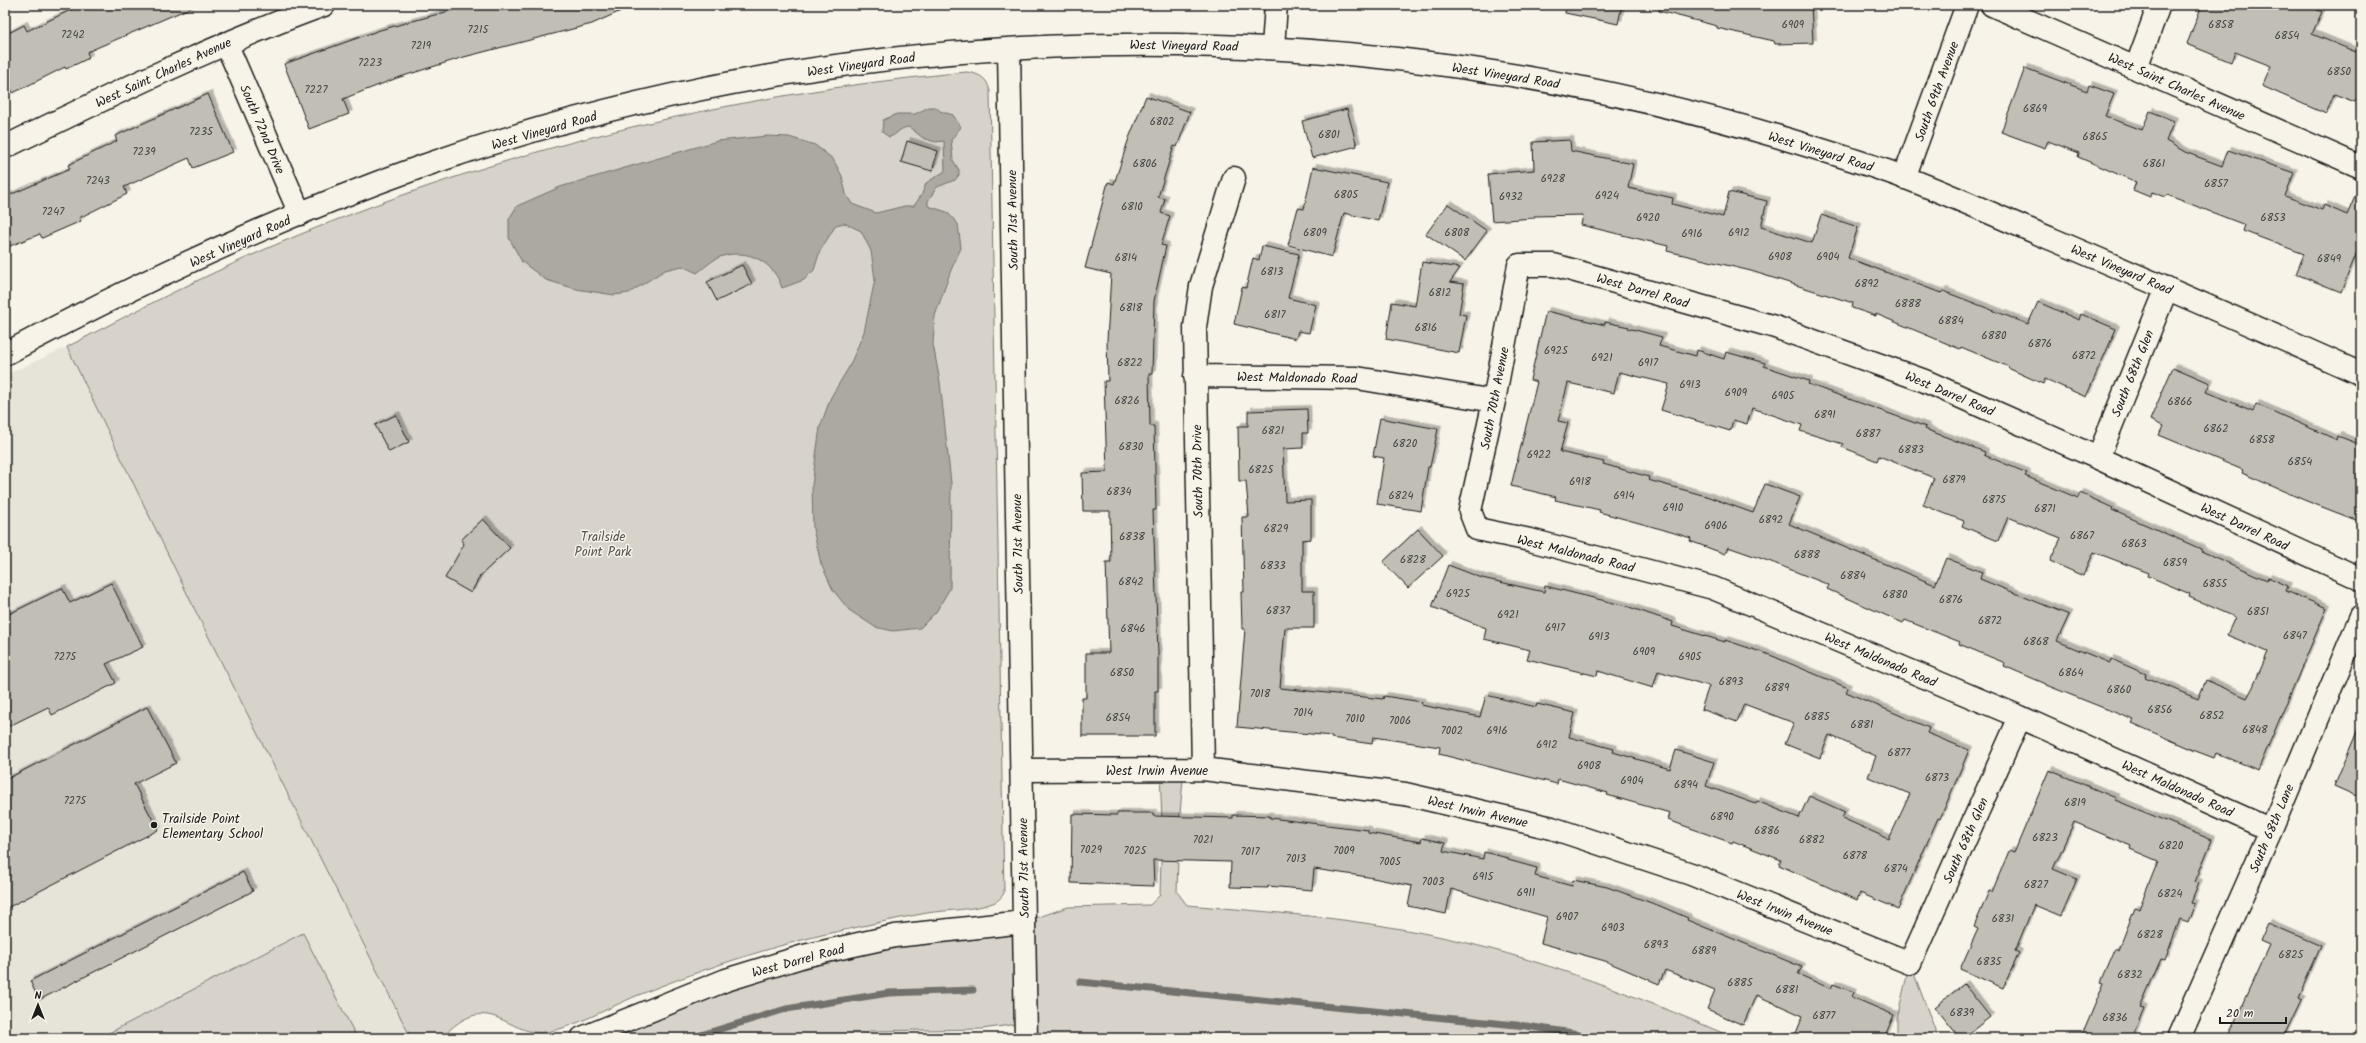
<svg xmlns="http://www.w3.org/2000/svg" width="2366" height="1043" viewBox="0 0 2366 1043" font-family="Kalam,sans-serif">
  <defs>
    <filter id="shadow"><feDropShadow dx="3.5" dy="-3.5" stdDeviation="0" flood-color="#0004"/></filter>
  </defs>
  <rect width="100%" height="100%" fill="#f7f3e8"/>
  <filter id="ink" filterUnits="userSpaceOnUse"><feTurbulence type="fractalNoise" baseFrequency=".025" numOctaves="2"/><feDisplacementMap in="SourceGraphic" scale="8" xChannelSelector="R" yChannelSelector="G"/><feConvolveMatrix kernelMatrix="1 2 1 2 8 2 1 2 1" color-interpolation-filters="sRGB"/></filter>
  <g filter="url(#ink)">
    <path fill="#e6e3d9" d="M67,347L196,612L411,1038H5V375Z"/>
    <path fill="#d7d3cb" stroke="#7a7874" d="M967,72C980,74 987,78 990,91L1004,893C1001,898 998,901 993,903C975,910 946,910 927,913C893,919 859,927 826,934C762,949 697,971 636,996C610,1007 573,1028 546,1032C513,1037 495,1000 461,1021C454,1026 448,1030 444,1038H411L196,612L67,347C133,312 200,278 268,248C491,152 726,94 967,72Z
      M1184,769L1179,824L1177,892L1187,905C1258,911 1330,916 1401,929C1516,949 1627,991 1734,1038H1026L1025,1023L982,1029L869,1031L864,1038H582L726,980L1024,922L1068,907L1150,905L1160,895L1162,822L1160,770Z
      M303,933L357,1038H99Z
      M1910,963L1938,1038H1897V1018Z"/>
    <path fill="#aca9a2" stroke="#72716c" d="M929,107H936L940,111L953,115L961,127L951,140L953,160L959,170V175L955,180L937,187L928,201V206L947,212L958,224L961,248L951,270L935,316L933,344L940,382L951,483L950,588L936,612L920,628L893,631L875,627L849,610L833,590L821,564L813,529L812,485L820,427L831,397L849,367L864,332L875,279L871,251L861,231L844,223L836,225L820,251L814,270L804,280L782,288C774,262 747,247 720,257C712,260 704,268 697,273L682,266L665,270L629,293L614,295L576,289L546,280L522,262L509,238V219L517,206L560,187L717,141L767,136L789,137L815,145L833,159L842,176L846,194L852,204L876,213L905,206H914L922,194L926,183L945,171L944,141L935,142L923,138L909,127C898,128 898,135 889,137L882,132L883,120L897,114H915Z"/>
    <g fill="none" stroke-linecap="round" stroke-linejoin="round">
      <path stroke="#72716c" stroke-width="7" d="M1080,982L1526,1026L1573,1033L1586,1038
        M691,1038L786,1009L889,993L973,990"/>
    </g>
    <path fill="#c0beb5" stroke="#1c1c1c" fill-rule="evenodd" filter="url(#shadow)" d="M81,5H197L87,52L89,58L66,69L65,67L13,93L5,76V35L24,25L27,31Z
      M471,5H634L592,24L464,57L397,78L343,99L349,114L309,129L284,64L380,30Z
      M1566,5H1622L1618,24L1565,13Z
      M1659,5H1811L1813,43L1775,44L1774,41L1717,28V26L1659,11Z
      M2202,5H2306L2322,12L2312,34L2361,54V88L2355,102L2334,94L2326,114L2262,86L2271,66L2235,52L2231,62L2187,44Z
      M2025,68L2087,91L2089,85L2114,94L2105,116L2142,130L2150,111L2174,121L2166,141L2185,152L2222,166L2228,150L2294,173L2285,196L2322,210L2324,205L2347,215L2361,183V242L2341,292L2296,274L2304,254L2243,231L2245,225L2167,195L2166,197L2152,192L2150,197L2133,190L2136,182L2078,157L2079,153L2048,141L2045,148L2001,132Z
      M208,94L233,152L193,168L189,158L124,187L127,194L79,218L81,221L42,238L40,234L5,248V197L70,169L68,165L117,141L115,136Z
      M1146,96L1190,112L1177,147L1174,146L1158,197L1165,199L1161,213L1170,216L1161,245L1166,246L1154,301L1152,374H1149L1150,426H1154L1156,510H1153L1158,653V691H1155V736H1082V698H1086V653H1109L1106,562H1111L1110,511H1083L1082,473L1107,472L1104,381H1108L1107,340L1111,274L1085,268L1108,182L1114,184L1129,138Z
      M1347,109L1357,146L1312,158L1302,121Z
      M1570,140L1571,151L1633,164L1628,188L1673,198L1672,204L1723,217L1729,192L1767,201L1761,227L1812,243L1821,215L1858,227L1848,258L1941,293L1943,291L2028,324L2038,302L2079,320L2081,314L2116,329L2086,397L2045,379L2043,384L2008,368L2009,367L1961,347L1960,349L1876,314V316L1852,308L1853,303L1751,271L1667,251L1668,246L1581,225L1583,215L1534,216V218L1492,221L1488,174L1534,170L1533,142Z
      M907,141L938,151L932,171L901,162Z
      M1313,167L1387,182L1378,221L1344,213L1332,257L1288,245L1298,208L1304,209Z
      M1448,204L1487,231L1465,261L1426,234Z
      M1262,246L1299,254L1288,298L1316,305L1309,333L1298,331L1296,339L1234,324L1242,287L1246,288L1253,258L1259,260Z
      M1422,262L1460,268L1450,282L1464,284L1459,314L1466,315L1459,353L1386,339L1392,302L1415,306Z
      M742,265L752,284L717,301L707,282Z
      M1546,311L1605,325V322L1629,327L1628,328L1662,337L1659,346L1696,356L1697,350L1724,359L1726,352L1765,363L1764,366L1809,381L1808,384L1926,427L1925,429L1985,452L1984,455L2027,473L2025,476L2078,498L2080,493L2113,508L2112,510L2201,549V551L2267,580L2268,577L2288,586L2286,591L2327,608L2258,770L2216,753L2214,758L2193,750L2132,723L2134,720L2046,685V684L2004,666L2005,663L1959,644L1960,642L1905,620L1903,623L1827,589L1829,585L1774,563L1728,547L1725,554L1690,541L1691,538L1661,529L1599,512L1600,510L1555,500L1556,497L1511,486L1537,382L1530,380ZM1619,372L1669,384L1661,410L1730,431L1733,420L1747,424L1752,408L1802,425L1800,431L1843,444L1842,447L1877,461L1879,456L1934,478L1923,505L1964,521L1962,526L1998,541L2008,517L2061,538L2050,561L2083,576L2094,552L2149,573L2148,576L2190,594L2189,597L2235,617L2227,635L2268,652L2253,687L2247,698L2206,680L2198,699L2145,677L2146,674L2111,659L2110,663L2057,641L2069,615L1980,579L1982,572L1946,558L1935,585L1789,524L1800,497L1765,484L1753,513L1706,496L1648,480L1649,477L1603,464L1604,462L1560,452L1568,423L1558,421L1568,383L1614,393Z
      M2173,367L2210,383L2206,392L2253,411L2256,404L2337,440L2338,436L2361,445V522L2304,500L2242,473L2243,470L2159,435L2163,426L2150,420Z
      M1307,409L1308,433H1303V448L1283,449L1285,501L1311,500V539L1302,540V591H1314V628H1285L1280,688L1383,699L1384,696L1422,702L1421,705L1480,717L1486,695L1536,707L1537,704L1575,713L1569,737L1614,749L1613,752L1670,769L1676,750L1714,762L1706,786L1756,804L1757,801L1799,818L1809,796L1845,812L1842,818L1889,839L1910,794L1868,777L1876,756L1829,735L1820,758L1785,744L1794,723L1744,704L1737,722L1701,709L1709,686L1658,671L1653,688L1598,671L1597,676L1527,659L1530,650L1484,639L1486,628L1432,607L1448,565L1482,578L1544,592L1545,586L1626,606L1673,622L1672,626L1725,642V640L1770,655L1848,688L1846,692L1929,728L1927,733L1969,750L1940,819L1938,818L1898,909L1860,893L1857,900L1779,865L1781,860L1733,841L1732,843L1668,820L1670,813L1607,795L1608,793L1558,779L1557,784L1439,754L1440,747L1373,737L1372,744L1331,738L1332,736L1237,727L1245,629H1242L1241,592H1244L1242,517H1249L1246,481H1239L1238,426H1248V411Z
      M396,415L409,442L389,452L375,425Z
      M1380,418L1438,429L1430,467H1428L1421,511L1377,504L1384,458L1373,456Z
      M483,519L510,548L480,576L471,593L445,578L464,544L461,540Z
      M1418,529L1443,556L1408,588L1383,562Z
      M111,583L143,647L106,664L116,683L52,715L48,707L5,728V616L62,588L70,603Z
      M147,707L176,763L134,784L158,830L5,909V780Z
      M2361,722V798L2334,786Z
      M2049,770L2116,798L2115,800L2212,840L2195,882L2199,883L2191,903L2195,904L2188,922L2180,919L2165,960L2161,959L2140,1007L2144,1008L2132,1038H2081L2104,983L2101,982L2116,947L2119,949L2135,908L2139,909L2158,861L2130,849L2131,846L2074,822L2053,869L2077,879L2061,916L2034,905L2015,951L2019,953L2003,988L1960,969L1978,929L1974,927L1989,891L1992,892L2009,851L2014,853Z
      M1117,813H1153V816L1233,818V815L1270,816V818L1368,830V833L1421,842L1422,838L1445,843L1443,851L1483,859L1484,852L1508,858V860L1537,868L1535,876L1572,886L1573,880L1607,887L1660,906L1688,918L1687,920L1802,967L1798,974L1831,989L1833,984L1854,992L1852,997L1894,1015L1884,1038H1794L1803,1016L1756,995L1743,1025L1707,1009L1715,990L1665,970L1659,984L1605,961L1541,943L1547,917L1451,889L1446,914L1408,906L1412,886L1368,877L1314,869L1312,890L1268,886V888L1230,887L1231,862L1153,860L1154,886L1071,883L1072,814L1117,815Z
      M243,872L253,891L39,1000L30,981Z
      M2268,923L2321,946L2298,998L2302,1000L2284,1038H2227L2269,945L2260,941Z
      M1964,984L1990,1017L1963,1038H1960L1935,1007Z"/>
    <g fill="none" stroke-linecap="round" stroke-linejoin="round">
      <g stroke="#1c1c1c" stroke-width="25">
        <path id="minor" d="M1992,5L2361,167
          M226,43L300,214
          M1273,47L1276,5
          M2136,68L2159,5
          M5,147C109,96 214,45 324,5
          M1195,376L1357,378L1494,401
          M2098,458L2167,288
          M1203,769L1195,327L1201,286L1234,178
          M1022,770L1203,769L1405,794L1552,828L1691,874L1910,963L2020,717
          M2271,830L2020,717L1713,588L1530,540L1477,529L1470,511L1494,401L1519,265H1554L1775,327L1925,381L2098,458L2361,579
          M582,1038L726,980L804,956L895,936L1024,922
          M2179,1038L2271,830L2361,616"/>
      </g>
      <g stroke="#1c1c1c" stroke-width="25">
        <path id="tertiary" d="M1009,49L1026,1038
          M1904,178L1967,5
          M5,354C139,282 279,217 423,166C855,14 1337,6 1776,136C1819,149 1863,162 1906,178C1956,197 2005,220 2054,240C2157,284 2259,328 2361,374"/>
      </g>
      <use href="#minor" stroke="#f7f3e8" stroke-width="22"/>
      <use href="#tertiary" stroke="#f7f3e8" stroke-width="22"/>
    </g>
  </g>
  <circle fill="#1c1c1c" stroke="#f7f3e8" stroke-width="1.5" cx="154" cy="825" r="4"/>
  <g text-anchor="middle" stroke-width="3" stroke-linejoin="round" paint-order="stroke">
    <g font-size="11" fill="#454442">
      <text x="1793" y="28">6909</text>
      <text x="2221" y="28">6858</text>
      <text x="478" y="33">7215</text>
      <text x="73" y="38">7242</text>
      <text x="2287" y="39">6854</text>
      <text x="421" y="49">7219</text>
      <text x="370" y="66">7223</text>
      <text x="2339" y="75">6850</text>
      <text x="316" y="93">7227</text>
      <text x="2035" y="112">6869</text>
      <text x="1162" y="125">6802</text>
      <text x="201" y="135">7235</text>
      <text x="1329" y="138">6801</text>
      <text x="2095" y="140">6865</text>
      <text x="144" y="155">7239</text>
      <text x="1145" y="167">6806</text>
      <text x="2154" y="167">6861</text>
      <text x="1553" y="182">6928</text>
      <text x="98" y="184">7243</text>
      <text x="2216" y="187">6857</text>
      <text x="1346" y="198">6805</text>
      <text x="1607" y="199">6924</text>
      <text x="1511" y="200">6932</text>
      <text x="1132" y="210">6810</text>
      <text x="53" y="215">7247</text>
      <text x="1648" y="221">6920</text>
      <text x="2273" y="221">6853</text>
      <text x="1315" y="236">6809</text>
      <text x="1457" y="236">6808</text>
      <text x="1739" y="236">6912</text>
      <text x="1692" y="237">6916</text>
      <text x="1780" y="260">6908</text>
      <text x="1828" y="260">6904</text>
      <text x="1126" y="261">6814</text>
      <text x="2329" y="262">6849</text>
      <text x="1272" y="275">6813</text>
      <text x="1867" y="287">6892</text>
      <text x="1440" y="296">6812</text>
      <text x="1908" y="307">6888</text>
      <text x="1131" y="311">6818</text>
      <text x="1275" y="318">6817</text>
      <text x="1951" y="324">6884</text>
      <text x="1426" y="331">6816</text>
      <text x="1994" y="339">6880</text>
      <text x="2040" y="347">6876</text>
      <text x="1556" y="354">6925</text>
      <text x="2084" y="359">6872</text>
      <text x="1602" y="361">6921</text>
      <text x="1130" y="366">6822</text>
      <text x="1648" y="366">6917</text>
      <text x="1690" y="388">6913</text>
      <text x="1736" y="396">6909</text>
      <text x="1783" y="399">6905</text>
      <text x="1127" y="404">6826</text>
      <text x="2180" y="405">6866</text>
      <text x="1825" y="418">6891</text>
      <text x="2216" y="432">6862</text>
      <text x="1273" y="434">6821</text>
      <text x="1868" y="437">6887</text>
      <text x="2262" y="443">6858</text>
      <text x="1405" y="447">6820</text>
      <text x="1131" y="450">6830</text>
      <text x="1911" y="453">6883</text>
      <text x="1539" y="458">6922</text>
      <text x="2300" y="465">6854</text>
      <text x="1261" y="473">6825</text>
      <text x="1954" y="483">6879</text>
      <text x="1580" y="485">6918</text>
      <text x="1119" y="495">6834</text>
      <text x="1401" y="499">6824</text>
      <text x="1624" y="499">6914</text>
      <text x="1994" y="503">6875</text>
      <text x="1673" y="511">6910</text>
      <text x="2045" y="512">6871</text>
      <text x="1771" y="523">6892</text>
      <text x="1716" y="529">6906</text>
      <text x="1276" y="532">6829</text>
      <text x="2082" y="539">6867</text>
      <text x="1132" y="540">6838</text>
      <text x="2134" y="547">6863</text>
      <text x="1807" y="558">6888</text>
      <text x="1413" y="563">6828</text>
      <text x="2175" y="566">6859</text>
      <text x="1273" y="569">6833</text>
      <text x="1853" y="579">6884</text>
      <text x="1131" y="585">6842</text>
      <text x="2215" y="587">6855</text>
      <text x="1458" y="597">6925</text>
      <text x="1895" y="598">6880</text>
      <text x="1951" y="603">6876</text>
      <text x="1278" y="614">6837</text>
      <text x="2258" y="615">6851</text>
      <text x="1508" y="618">6921</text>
      <text x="1990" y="624">6872</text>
      <text x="1555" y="631">6917</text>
      <text x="1133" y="632">6846</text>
      <text x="2295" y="639">6847</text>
      <text x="1599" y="640">6913</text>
      <text x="2036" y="645">6868</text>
      <text x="1644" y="655">6909</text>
      <text x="65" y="660">7275</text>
      <text x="1690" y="660">6905</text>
      <text x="1122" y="676">6850</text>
      <text x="2071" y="676">6864</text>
      <text x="1731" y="685">6893</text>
      <text x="1777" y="691">6889</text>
      <text x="2119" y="693">6860</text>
      <text x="1260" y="697">7018</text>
      <text x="2160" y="713">6856</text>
      <text x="1303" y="716">7014</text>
      <text x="2212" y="719">6852</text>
      <text x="1817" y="720">6885</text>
      <text x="1118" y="721">6854</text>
      <text x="1355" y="722">7010</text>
      <text x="1400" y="724">7006</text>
      <text x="1862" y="728">6881</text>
      <text x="2255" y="733">6848</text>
      <text x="1452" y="734">7002</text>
      <text x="1497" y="734">6916</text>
      <text x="1547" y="748">6912</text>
      <text x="1899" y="756">6877</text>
      <text x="1589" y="769">6908</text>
      <text x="1937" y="781">6873</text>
      <text x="1632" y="784">6904</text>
      <text x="1686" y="788">6894</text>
      <text x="75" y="804">7275</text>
      <text x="2075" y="806">6819</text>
      <text x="1722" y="820">6890</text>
      <text x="1767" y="834">6886</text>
      <text x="2045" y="841">6823</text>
      <text x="1203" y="843">7021</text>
      <text x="1812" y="843">6882</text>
      <text x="2171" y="849">6820</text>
      <text x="1091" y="853">7029</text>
      <text x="1135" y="854">7025</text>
      <text x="1344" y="854">7009</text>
      <text x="1250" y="855">7017</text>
      <text x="1855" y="859">6878</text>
      <text x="1296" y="862">7013</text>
      <text x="1390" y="865">7005</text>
      <text x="1896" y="872">6874</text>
      <text x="1483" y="880">6915</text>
      <text x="1433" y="885">7003</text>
      <text x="2036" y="888">6827</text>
      <text x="1526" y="896">6911</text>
      <text x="2170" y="897">6824</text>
      <text x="1567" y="920">6907</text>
      <text x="2003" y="922">6831</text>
      <text x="1613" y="931">6903</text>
      <text x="2150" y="938">6828</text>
      <text x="1656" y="948">6893</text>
      <text x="1704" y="954">6889</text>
      <text x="2291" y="958">6825</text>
      <text x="1989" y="965">6835</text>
      <text x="2130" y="978">6832</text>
      <text x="1740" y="986">6885</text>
      <text x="1787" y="993">6881</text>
      <text x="1962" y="1016">6839</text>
      <text x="1824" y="1019">6877</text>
      <text x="2115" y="1021">6836</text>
    </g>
    <g font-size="13" fill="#1c1c1c" stroke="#f7f3e8">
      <text transform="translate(1184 45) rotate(1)" y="5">West Vineyard Road</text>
      <text transform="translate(861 64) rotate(-8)" y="5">West Vineyard Road</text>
      <text transform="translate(163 72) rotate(-25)" y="5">West Saint Charles Avenue</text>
      <text transform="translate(1506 75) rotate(9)" y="5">West Vineyard Road</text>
      <text transform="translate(2177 86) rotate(24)" y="5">West Saint Charles Avenue</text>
      <text transform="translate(1936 91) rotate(-70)" y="5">South 69th Avenue</text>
      <text transform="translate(263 129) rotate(67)" y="5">South 72nd Drive</text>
      <text transform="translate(544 130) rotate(-16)" y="5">West Vineyard Road</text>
      <text transform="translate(1821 151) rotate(17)" y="5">West Vineyard Road</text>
      <text transform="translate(1012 220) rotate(-91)" y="5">South 71st Avenue</text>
      <text transform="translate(240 241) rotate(-24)" y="5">West Vineyard Road</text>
      <text transform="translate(2122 269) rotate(23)" y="5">West Vineyard Road</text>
      <text transform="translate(1643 290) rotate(16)" y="5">West Darrel Road</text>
      <text transform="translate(2132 373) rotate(-68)" y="5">South 68th Glen</text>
      <text transform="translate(1297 377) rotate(1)" y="5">West Maldonado Road</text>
      <text transform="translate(1950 393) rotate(23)" y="5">West Darrel Road</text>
      <text transform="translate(1494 398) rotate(-79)" y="5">South 70th Avenue</text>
      <text transform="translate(1197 471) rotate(-91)" y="5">South 70th Drive</text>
      <text transform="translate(2245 526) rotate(25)" y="5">West Darrel Road</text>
      <text transform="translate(1017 544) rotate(-91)" y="5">South 71st Avenue</text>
      <text transform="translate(1576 553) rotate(14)" y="5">West Maldonado Road</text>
      <text transform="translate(1881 659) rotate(23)" y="5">West Maldonado Road</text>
      <text x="1157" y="775">West Irwin Avenue</text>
      <text transform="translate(2178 788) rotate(24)" y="5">West Maldonado Road</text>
      <text transform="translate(1478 811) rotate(13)" y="5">West Irwin Avenue</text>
      <text transform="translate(2271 828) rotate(-67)" y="5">South 68th Lane</text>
      <text transform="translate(1965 840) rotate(-66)" y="5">South 68th Glen</text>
      <text transform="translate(1023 868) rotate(-91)" y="5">South 71st Avenue</text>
      <text transform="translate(1785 912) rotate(22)" y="5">West Irwin Avenue</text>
      <text transform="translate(798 960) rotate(-15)" y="5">West Darrel Road</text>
    </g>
    <g font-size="13" fill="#545351" stroke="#f7f3e8">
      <text x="603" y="541">Trailside<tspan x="603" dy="15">Point Park</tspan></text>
    </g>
    <g font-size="13" fill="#1c1c1c" stroke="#f7f3e8" text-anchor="start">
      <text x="162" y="823">Trailside Point<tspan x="162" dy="15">Elementary School</tspan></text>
    </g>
  </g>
  <rect width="2366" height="1043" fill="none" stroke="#f7f3e8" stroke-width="20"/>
  <rect x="10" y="10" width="2346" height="1023" fill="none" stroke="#1c1c1c" stroke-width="1.5" filter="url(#ink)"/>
  <g transform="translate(38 1005)" stroke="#f7f3e8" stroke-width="3" paint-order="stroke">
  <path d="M0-3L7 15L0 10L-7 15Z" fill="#1c1c1c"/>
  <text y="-6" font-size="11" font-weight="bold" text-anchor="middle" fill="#1c1c1c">N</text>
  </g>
  <path d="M2220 1017v6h66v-6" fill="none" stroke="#1c1c1c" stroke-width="2"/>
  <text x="2226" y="1017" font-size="12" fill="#1c1c1c" stroke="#f7f3e8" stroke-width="3" paint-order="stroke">20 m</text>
</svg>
